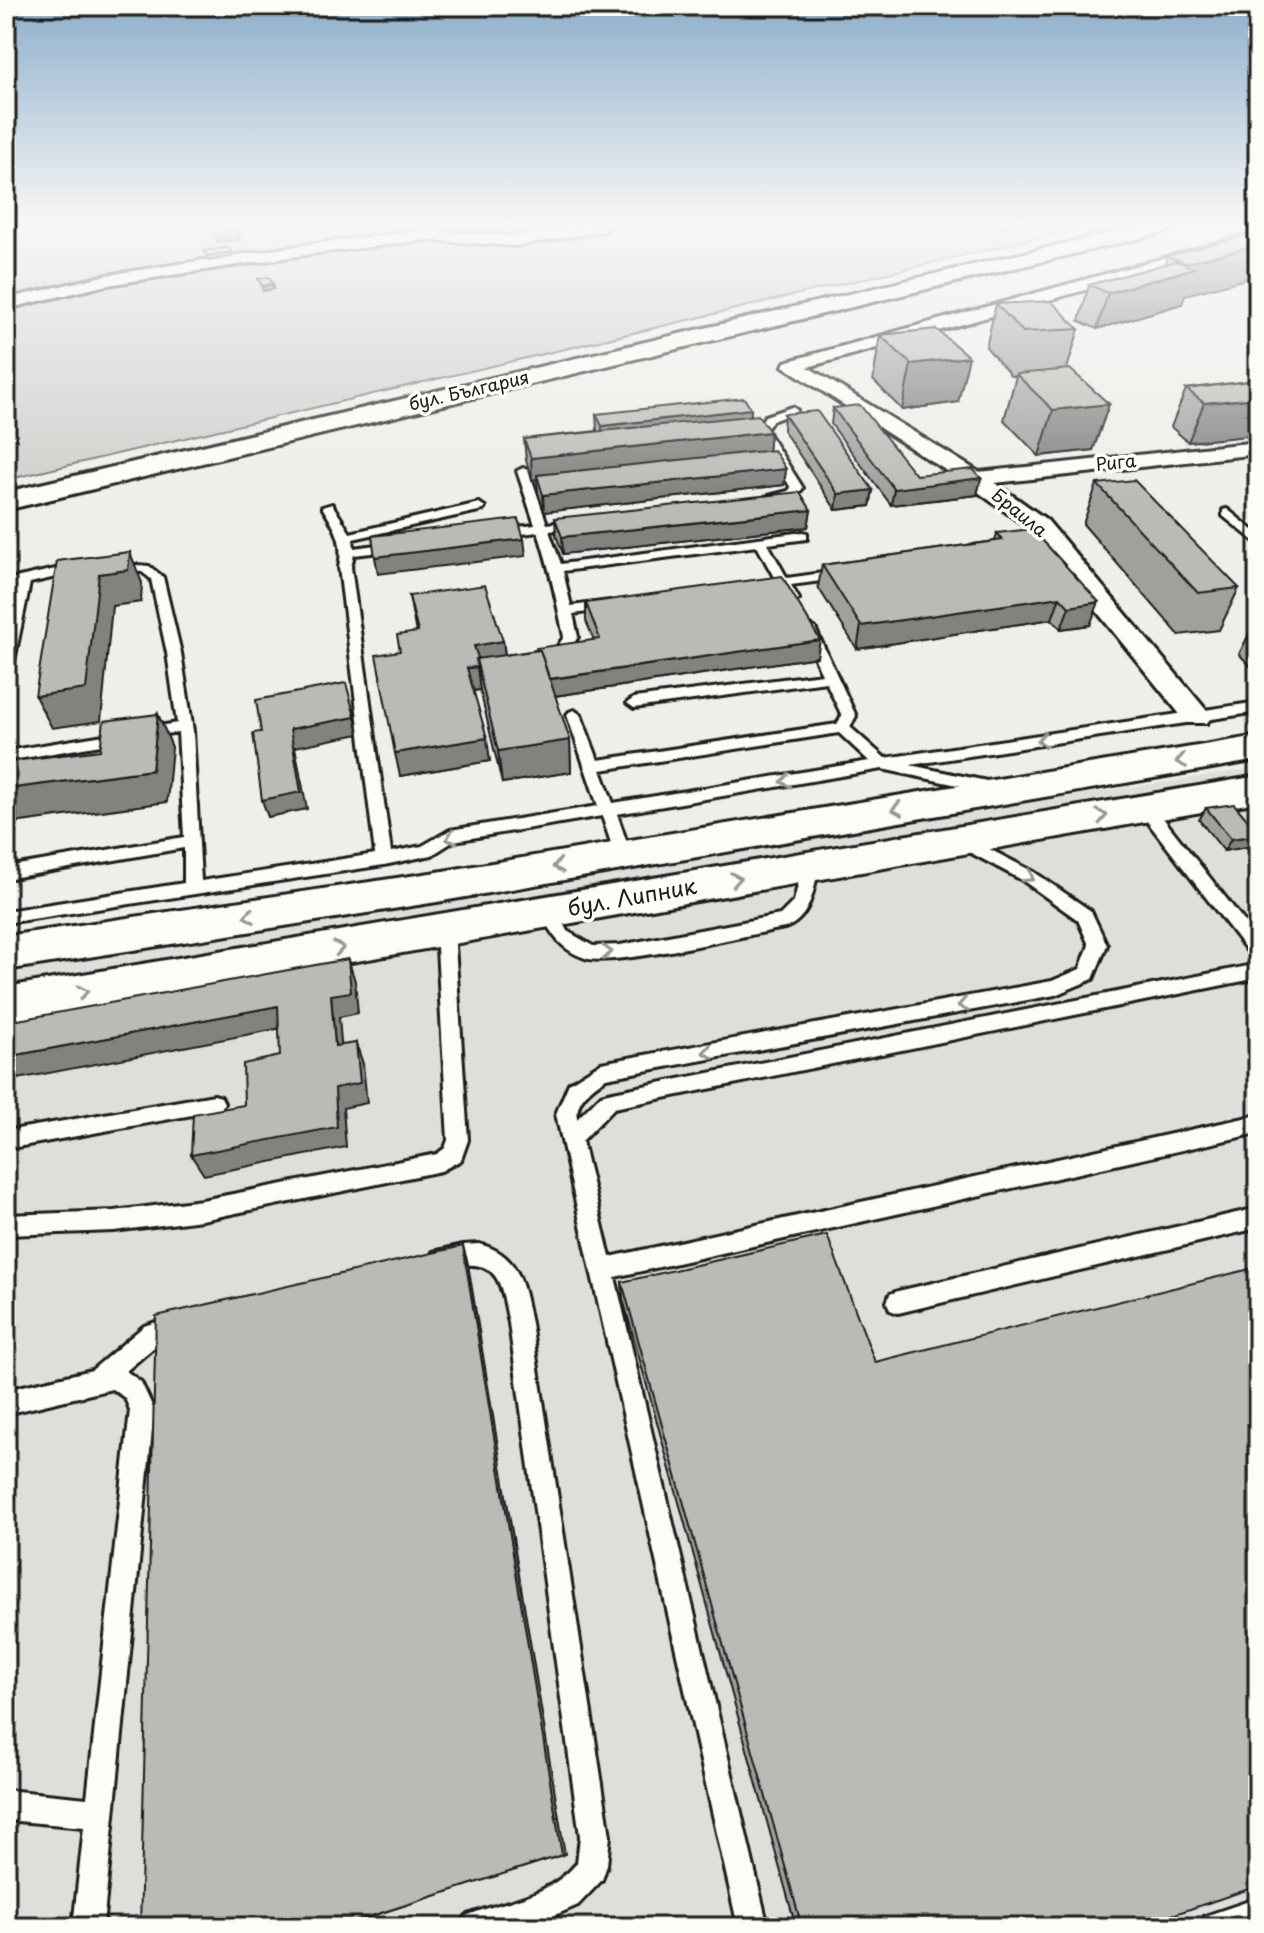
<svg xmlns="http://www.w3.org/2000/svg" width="1264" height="1933" viewBox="0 0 1264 1933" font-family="'Playpen Sans',sans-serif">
  <rect width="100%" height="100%" fill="#f0eeea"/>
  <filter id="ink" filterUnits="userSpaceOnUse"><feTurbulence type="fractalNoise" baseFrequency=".0125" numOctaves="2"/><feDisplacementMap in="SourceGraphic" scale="16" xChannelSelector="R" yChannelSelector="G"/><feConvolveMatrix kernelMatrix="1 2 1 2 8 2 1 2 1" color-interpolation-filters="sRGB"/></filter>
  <g filter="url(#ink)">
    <path fill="#e0deda" d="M1258,768V1927H6V969L527,891L871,826Z"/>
    <path fill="#d0cfcc" stroke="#767674" stroke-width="2" d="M6,226H1089L6,480Z"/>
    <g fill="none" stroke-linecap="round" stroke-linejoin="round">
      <g stroke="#1c1c1c" stroke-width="6">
        <path id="lane" d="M792,407L797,410L796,412L772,421L766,430L803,488L796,496L765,501V497L788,491L791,488L756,430L765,416Z
          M523,468L529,471L547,524L577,520L583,524L577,528L549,531L561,564L803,532L807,533V539L768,544L787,578L844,570L850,574L844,578L791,585L799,599L792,603L787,602L779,586L768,583L775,579L757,546L563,571L571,606L610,601L617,605L610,609L573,614L578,637L569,650H559L557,647L564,637C557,602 550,568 538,532L499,537L493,533L499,529L535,525L517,471Z
          M479,503L485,507L483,510L353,539L354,548L398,542L404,546L398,550L354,555L351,567L391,852L422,846L450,830L598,806L567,715L569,712L574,710L581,715L598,760L837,724L842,716L826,682L634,708L627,703L634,698L822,674L801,628L808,624L815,628L856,716L850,727L885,758L1258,702V712L910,765L1001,784L1003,788L995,793L882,769L617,814L631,855L623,861L615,855L602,816L454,841L432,855L384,865L6,923V911L184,883V848L6,879V867L184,837L178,732L6,761V751L177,723L167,653L151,579L142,572L111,569V563L149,566L163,577L181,653L193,731L201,881L375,854L339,567C344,541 336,529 322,507L332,504L350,533ZM839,733L869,761L613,803L601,770Z
          M1227,509L1258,534V544L1223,516V510Z
          M78,564L82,565V571L30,583L13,666L6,670V633L16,586L6,588V580Z
          M1146,803L1152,804L1258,939V959L1252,957L1140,812L1138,808L1140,804Z
          M962,835L1034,872L1091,911L1107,945L1093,979L1055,995L606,1078C590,1089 576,1099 577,1119L601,1095L608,1093L1258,964V978L614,1108L582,1141L610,1257L1258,1115V1133L615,1277L768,1927H738L556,1114L569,1083L601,1063L1052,981L1080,969L1089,945L1078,920L1022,880L956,845L954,841L956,837Z
          M811,859L819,865C814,888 811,919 785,928C750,934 611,968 585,958C560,949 552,935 540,912L549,906L555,907L567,931L593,946L620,945L780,915L794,901L803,865Z
          M445,923L454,930L468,1140L461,1160L441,1171L202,1220L114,1231L6,1235V1215L114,1211L202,1200L437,1154L445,1148L448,1140L436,930Z
          M214,1095L221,1097L224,1103L221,1109L214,1111L6,1149V1131Z
          M1258,1208V1228L898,1313L890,1310L887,1302L890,1294L898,1291Z
          M479,1244C521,1255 523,1286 531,1323L610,1836L607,1865L602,1880L578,1905L528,1927H462L466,1916C505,1900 548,1898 577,1863L580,1836L509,1323C502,1294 503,1262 465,1265C453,1266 444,1271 433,1266L430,1259L433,1252L463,1245Z
          M176,1315L184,1318L187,1326L184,1334L159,1343L126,1371L141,1382L154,1410L103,1927H73L84,1827L6,1820V1790L87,1798L130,1410L125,1398L112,1389L6,1414V1390L92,1370L144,1326Z
          M1258,1898V1927H1201L1205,1916Z"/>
      </g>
      <g stroke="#1c1c1c" stroke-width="6">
        <path id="street" d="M576,226H611L604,231L514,246L426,240L310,254L107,285L6,309V299L107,275L310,244L426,230L514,236Z
          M1258,232V242L808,367L979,472L1258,442V454L995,483L1047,520L1207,711L1211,717L1207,723H1187L1031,530L967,484L783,366L785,362Z"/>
      </g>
      <g stroke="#1c1c1c" stroke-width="6">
        <path id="primary" d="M1258,736V760L437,902L6,970V936L437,872Z
          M1258,776V802L6,1023V987Z"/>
      </g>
      <g stroke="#1c1c1c" stroke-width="6">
        <path id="highway" d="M1139,226H1175L1165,232L6,510V492Z"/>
      </g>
      <use href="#lane" fill="#fdfcf7" fill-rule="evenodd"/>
      <use href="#street" fill="#fdfcf7" fill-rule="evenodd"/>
      <use href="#primary" fill="#fdfcf7" fill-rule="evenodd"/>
      <use href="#highway" fill="#fdfcf7" fill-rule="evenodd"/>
    </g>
    <path fill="#a1a09d" stroke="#1c1c1c" stroke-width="2" d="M1258,232L1185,295L1182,304L1097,329L1079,321L1089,285L1165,264L1167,256Z
      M996,304L1079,329L1067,369L1109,404L1093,450L1039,456L1004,420L1016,376H1011L986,347Z
      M880,335L958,402L902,410L873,380Z
      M1258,380L1188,442L1171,427L1186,389Z
      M833,408L916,475L981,478L977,495L891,505L831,424Z
      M751,409V415L770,432L768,451L786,469L784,485L544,512L538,492L537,479L532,480L526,460L524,439L597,431L596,414Z
      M784,414L873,490L870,506L836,510L783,430Z
      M1097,484L1239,588L1219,630L1179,635L1083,524Z
      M811,510L808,527L563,554L556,535L555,518Z
      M997,533L1090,625L1061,629L1052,619L857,649L818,587L822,565L995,541Z
      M409,596L503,641L505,655L536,650L594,640L586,621V603L817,657L555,696L570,740L571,772L502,783L480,690L473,691L490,761L400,776V651L416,633Z
      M1255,622H1258V674L1239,654Z
      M1206,808L1253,846L1224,851L1199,820Z
      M622,1282L875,1362L1137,1927H796L623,1299Z
      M6,1922L40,1927H6Z"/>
    <path fill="#83827f" stroke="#1c1c1c" stroke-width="2" d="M239,235L240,240L217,242L216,238Z
      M1258,245V276L1185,295L1182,304L1097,329L1108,293L1183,272L1186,263Z
      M231,252L232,257L208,261L207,256Z
      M273,284L274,289L263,291L262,286Z
      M969,357L958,402L902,410L911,364Z
      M1258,398V435L1188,442L1204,403Z
      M1109,404L1093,450L1039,456L1053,410Z
      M751,409L750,425L602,442V426Z
      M770,432L768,454L537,475V479L532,480L531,458Z
      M786,469L784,485L544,512L543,495Z
      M981,478L977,495L891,505L894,489Z
      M873,490L870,506L836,510L838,494Z
      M811,510L808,527L563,554L562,537Z
      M524,539L526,556L378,574L375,557Z
      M130,552L142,583L141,602L112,606L101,721L52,728L35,696L99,574Z
      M1060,597L1052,619L857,649L861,626Z
      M1099,602L1090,625L1061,629L1069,607Z
      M820,640L817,657L547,697L546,680Z
      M503,641L506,664L484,689L474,646Z
      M477,667L480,690L470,691L467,668Z
      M158,714L172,747L167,802L6,824V789L152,770Z
      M355,717L359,734L295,747L307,809L268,817L262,800L290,729Z
      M487,738L490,761L400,776L395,753Z
      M570,740L571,772L502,783L498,751Z
      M1258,835V837L1253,846L1224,851L1231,839Z
      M348,959L355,981L358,1013L339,1017L343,1067L335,1046L331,995Z
      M278,1006L287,1027L18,1079L6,1063V1057Z
      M356,1043L363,1064L367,1103L343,1108L346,1147L204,1175L191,1155L335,1088Z
      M463,1246L468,1264L565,1854L338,1927Z"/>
    <path fill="#bbbab6" stroke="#1c1c1c" stroke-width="2" d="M233,230L239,235L216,238L212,234Z
      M1258,232V245L1186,263L1167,256Z
      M228,247L231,252L207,256L204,251Z
      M1176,261L1194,268L1108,293L1089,285Z
      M269,277L273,284L262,286L258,279Z
      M1051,301L1079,329L1023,332L996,304Z
      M936,329L969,357L911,364L880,335Z
      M1070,369L1109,404L1053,410L1016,374Z
      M1258,380V398L1204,403L1186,389Z
      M744,398L751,409L602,426L596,414Z
      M860,405L916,475L973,469L981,478L894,489L833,408Z
      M817,411L873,490L838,494L784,414Z
      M758,415L770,432L531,458L524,439Z
      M774,450L786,469L543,495L537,475Z
      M1134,480L1239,588L1198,593L1097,484Z
      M800,492L811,510L562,537L555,518Z
      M518,519L524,539L375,557L372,536Z
      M1032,529L1099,602L1069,607L1060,597L861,626L822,565L1003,540L997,533Z
      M130,552L128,570L99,574L86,689L35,696L57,561Z
      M782,576L820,640L549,679L540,650H536V648L600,639L586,603Z
      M485,585L503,641L474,646L478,658L476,659L477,667L467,668L487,738L395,753L376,655L400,651L397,635L418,632L409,596Z
      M540,650L570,740L498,751L476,659Z
      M346,683L355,717L290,729L301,792L262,800L253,733L261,732L256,700Z
      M158,714L152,770L6,789V762L100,750L104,721Z
      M1234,804L1258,832V835L1231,839L1206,808Z
      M348,959L351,992L331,995L335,1046L356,1043L360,1083L335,1088L337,1127L191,1155L193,1114L244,1105L243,1064L280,1056L278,1006L6,1057L7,1022Z
      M827,1235L875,1362L1258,1267V1886L1137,1927H802L622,1282Z
      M463,1246L562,1855L337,1927H140L156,1316Z"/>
    <defs><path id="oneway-chevron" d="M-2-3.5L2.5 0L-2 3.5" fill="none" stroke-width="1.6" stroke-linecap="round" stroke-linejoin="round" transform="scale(2)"/></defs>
    <g stroke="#989794">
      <use href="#oneway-chevron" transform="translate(1042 740) rotate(171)"/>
      <use href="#oneway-chevron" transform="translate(1181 761) rotate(170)"/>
      <use href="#oneway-chevron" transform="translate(786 781) rotate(169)"/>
      <use href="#oneway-chevron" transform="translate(897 809) rotate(170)"/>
      <use href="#oneway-chevron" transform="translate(1102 816) rotate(-10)"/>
      <use href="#oneway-chevron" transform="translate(451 838) rotate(159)"/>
      <use href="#oneway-chevron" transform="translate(558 866) rotate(170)"/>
      <use href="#oneway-chevron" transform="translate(1029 877) rotate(32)"/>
      <use href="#oneway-chevron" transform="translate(736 879) rotate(-10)"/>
      <use href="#oneway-chevron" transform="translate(249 916) rotate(171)"/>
      <use href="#oneway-chevron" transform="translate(339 948) rotate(-10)"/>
      <use href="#oneway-chevron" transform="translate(607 952) rotate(-3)"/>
      <use href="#oneway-chevron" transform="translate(83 992) rotate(-10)"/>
      <use href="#oneway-chevron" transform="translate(963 1005) rotate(170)"/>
      <use href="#oneway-chevron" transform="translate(708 1052) rotate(170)"/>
    </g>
  </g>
  <linearGradient id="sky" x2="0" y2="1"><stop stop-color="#8eafcc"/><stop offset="0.45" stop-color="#f8f7f6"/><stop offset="1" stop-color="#f8f7f6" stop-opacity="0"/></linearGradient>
  <rect width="1264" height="497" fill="url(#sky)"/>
  <g text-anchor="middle" stroke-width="7" stroke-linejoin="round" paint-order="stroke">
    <g font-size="18" fill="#1c1c1c" stroke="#fdfcf7">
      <text transform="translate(469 391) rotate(-13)" y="6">бул. България</text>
      <text transform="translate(1116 463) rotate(-6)" y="6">Рига</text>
      <text transform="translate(1019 513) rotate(39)" y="6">Браила</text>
    </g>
    <g font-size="22" fill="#1c1c1c" stroke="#fdfcf7">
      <text transform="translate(632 897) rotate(-10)" y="8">бул. Липник</text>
    </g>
  </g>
  <rect width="1264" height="1933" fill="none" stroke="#fdfcf7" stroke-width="32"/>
  <rect x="16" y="16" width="1232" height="1901" fill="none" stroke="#1c1c1c" stroke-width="3" filter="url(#ink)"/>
</svg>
